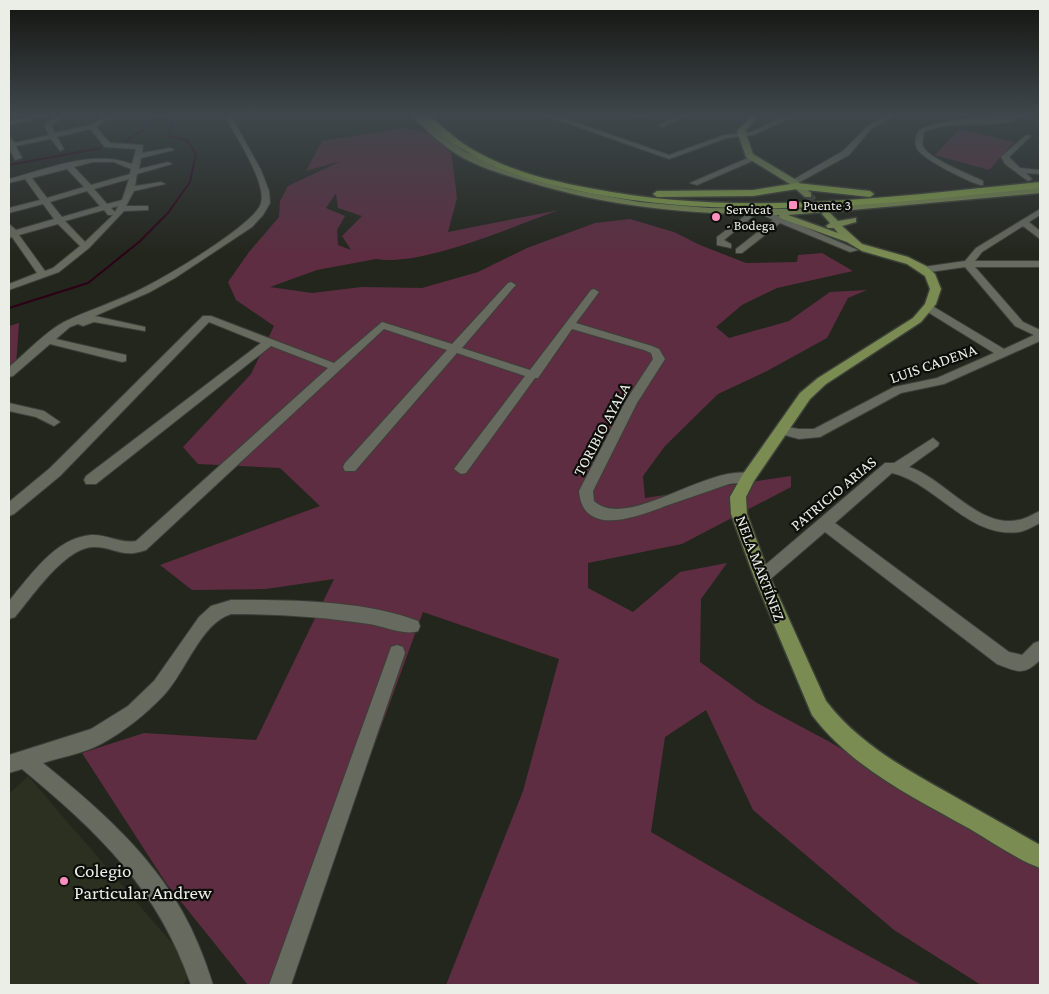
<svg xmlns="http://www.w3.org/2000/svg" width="1049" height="994" viewBox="0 0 1049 994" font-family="'Crimson Pro',serif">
  <rect width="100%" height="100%" fill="#23261d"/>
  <path fill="#2b3021" d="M28,776L194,969L183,985H9V794Z"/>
  <path fill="#5e2d42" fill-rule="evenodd" d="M403,128L430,133L451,151L457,198L448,232L559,210C514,226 422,267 376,259L317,270L270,287L312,293L362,287L422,288L478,272L527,248L595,223L630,219L674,232L700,245L746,263L797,262L798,255L822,253L853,271L777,288L742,305L716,327L729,338L789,321L830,292L867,290L848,298L827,338L767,371L718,394L665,446L643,476L645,498L791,476V487L682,544L588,563V588L633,612L680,572L727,563L701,599L700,662L757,703L828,741L1040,866V985H981L894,930L753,810L706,710L665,737L651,832L808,923L922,985H446L523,791L559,659L423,612L287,985H248L166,883L82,753L144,733L256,740L334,579L266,589L192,590L160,565L320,506L280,468L198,464L183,447L251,374L274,326L236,300L228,282L249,252L279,217L280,201L288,186L341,161L306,171L322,141ZM336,193L338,208L362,216L342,236L351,250L338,245L337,230L345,216L326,208Z
    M960,129L1014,142L989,170L935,155Z
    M19,323L16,366L9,368V326Z"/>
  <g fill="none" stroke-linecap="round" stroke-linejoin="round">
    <path stroke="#2c0016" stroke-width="2" d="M125,141L142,131L155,117
      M9,165L101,148
      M9,308L88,283L139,242L168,213L190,182L196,154L187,140L169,136L172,124L155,116"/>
    <path stroke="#41443b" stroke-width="8" stroke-dasharray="8 4" stroke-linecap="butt" d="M808,195L827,214"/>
    <g stroke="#3d4038" stroke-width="2">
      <path id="minor" d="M32,116H46L9,125V121Z
        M56,116H64L51,126L55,133L90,125L105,116H113L96,127L110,143L143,145L142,153L170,148L174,150L141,158L139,169L168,162L172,164L137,174L135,186L161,182L165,184L134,191L126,206H148V210L124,211L89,248L59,272L9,290V284L37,273L12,237L9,238V224L16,230L54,219L43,204L9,213V208L40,200L25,179L9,183V179C48,169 92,149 132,164L136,149L105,147L90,129L57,137L64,149L60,151L51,139L16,146L22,158L15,160L9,148V136L15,143L49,135L44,125ZM93,162H114L131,169L130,174L91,185L74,167ZM67,169L84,187L47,198L32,178ZM129,179L122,200L107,204L94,189ZM87,191L100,206L62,217L50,202ZM118,206L115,212L111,208ZM104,210L108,215H113L85,242L65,221ZM58,224L80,246L53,268L45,271L19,235Z
        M225,116H231L261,170L269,191L270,203L263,215L252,227L175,278L150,292L95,316L145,327V331L94,322L83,326L78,324L70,327L56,339L126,355V361L122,362L50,344L13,376L9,377V367C26,353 45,332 64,322C90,309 119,301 145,287C167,276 256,224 261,203C267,183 235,135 225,116Z
        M547,116H557L669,155L724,135L751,132L785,116H794L754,135L727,138L669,159Z
        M646,116L641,119L638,117V116Z
        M675,116H684L663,127L658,126Z
        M886,116H895L871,129L849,155L796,184L789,182L843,151L867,127Z
        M1025,116C995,132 956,117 924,132C923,137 921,143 924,148C932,160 969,174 983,181V185H980C967,181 924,160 917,149C914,143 916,135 919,130C944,118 996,116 1025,116Z
        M1026,135L1031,136L1009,157L1020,168L1040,170V174L1026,173L1032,179L1028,181L1005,164L1001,157Z
        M750,157L757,159L697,185L690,183Z
        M754,209L758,212L765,210L858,250L850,252L780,223L742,253H736V249L773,220L758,212L724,240L731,244V248L717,245V237Z
        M1040,209V215L1029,222L1040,231V239L1023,226L982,252L975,261H1040V267H975L1023,322L1040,330V341L944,384L901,393L820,437L799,439L777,433L775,430L781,426L799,429H814L894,387L937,378L994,353L926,311V307H934L1004,349L1034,335L1015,326L965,267L923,273L918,270L923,267L965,261L976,248Z
        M511,282L516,285L514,287L462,348L530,370L591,290L594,289L599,292L576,323L652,346L659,349L665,359L637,403L593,491L594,501C627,532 711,461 753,474L755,478L753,482C744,484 735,482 726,485C708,491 690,498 671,504C644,514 583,541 579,491L625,402L653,359L651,353L644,350L572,329L538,378H535L466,473L461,474L454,469L525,376L457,353L355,471H345L343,467L345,463L447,350L384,329L146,550C121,559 116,547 94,547C65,547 32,597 15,617L9,619V601C30,576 55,538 91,535C107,534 120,544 136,541L328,368L271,346L96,484H86L84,480L86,476L261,343L209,322L60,476L14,514L9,516V502L50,468L203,316H211L334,363L382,322L452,344L508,283Z
        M9,403L44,411L60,422L54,426L36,417L9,411Z
        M933,438L939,443L938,446L909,467C944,478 979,529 1018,520C1026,519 1033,514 1040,511V523C1034,526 1026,531 1019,532C969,539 937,484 892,473L835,523L1009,652L1022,655L1034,643L1040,641V660C1024,676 1017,672 997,664L825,532L767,582L762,584L757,582L754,577L757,572L885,463H894Z
        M231,600C289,600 363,600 418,621L420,626L418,631C405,636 383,626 369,624C323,617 278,614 231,614C201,623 185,673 164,695C146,714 125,731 101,744C84,753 62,757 43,763C95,805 149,852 182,911C195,934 205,959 213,985H191C158,889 99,833 22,769L9,773V755L91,729L128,706L154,681L199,617L211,606Z
        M397,645L403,647L405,653L291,985H269L389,653L391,647Z"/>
    </g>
    <g stroke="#3d4038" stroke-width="3">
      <path id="major" d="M412,116H420L464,151L507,170L568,189L639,202L708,208L797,209L1040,187V193L829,212L838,221L856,218V222L842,226L862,244L908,257L926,266L935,274L941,289L936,304L921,322L826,384L810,399L754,481L746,497L747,514L770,577L826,701C859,744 904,768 950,794C980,811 1010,828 1040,845V868C1016,859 992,842 970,829C913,797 852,768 812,715L754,577L731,514L730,497L743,474L800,393L818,378L913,318L925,304L930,289L925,276L907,264L862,251L847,242L780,218L779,215C693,214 612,208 529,182C505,175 480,168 458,155C442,145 425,129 412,116ZM824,212L822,214L830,223L826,226L828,228H834L838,233L788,215Z
        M752,116H759L745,131L753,154L796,180L811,193V197H805L790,184L746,157L737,131Z"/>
    </g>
    <g stroke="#3d4038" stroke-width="3">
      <path id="highway" d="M422,116H430C446,130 462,145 481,154C514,172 552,181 589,188C739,218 890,197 1040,182V188C888,204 735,222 584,192C524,180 465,162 422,116Z
        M797,183L870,191L874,194L870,197L797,189L753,196L657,197L653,194L657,191L753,190Z"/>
    </g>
    <use href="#minor" fill="#666a5f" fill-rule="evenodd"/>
    <use href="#major" fill="#7a8c52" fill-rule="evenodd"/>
    <use href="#highway" fill="#87a34a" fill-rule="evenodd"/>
  </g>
  <linearGradient id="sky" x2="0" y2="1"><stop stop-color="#131510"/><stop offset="0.45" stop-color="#3f474c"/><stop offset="1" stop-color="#3f474c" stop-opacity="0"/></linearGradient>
  <rect width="1049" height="255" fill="url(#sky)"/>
  <g fill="#fd8ebe" stroke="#0d0e0a" stroke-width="2">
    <rect x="788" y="200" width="10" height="10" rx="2.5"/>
    <circle cx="716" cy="217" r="5"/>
    <circle cx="64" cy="881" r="5"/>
  </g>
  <g text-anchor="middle" stroke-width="4.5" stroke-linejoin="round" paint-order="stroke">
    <g font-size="14" fill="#ebeee7" stroke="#0d0e0a" text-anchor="start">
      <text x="803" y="210">Puente 3</text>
      <text x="726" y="214">Servicat<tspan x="726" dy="16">- Bodega</tspan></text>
    </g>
    <g font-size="16" fill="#ebeee7" stroke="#0d0e0a">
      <text transform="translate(933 363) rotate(-19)" y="6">LUIS CADENA</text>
      <text transform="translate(601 429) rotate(-62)" y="6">TORIBIO AYALA</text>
      <text transform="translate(833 493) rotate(-40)" y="6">PATRICIO ARIAS</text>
      <text transform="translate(761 568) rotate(69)" y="6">NELA MARTÍNEZ</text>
    </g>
    <g font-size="19" fill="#ebeee7" stroke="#0d0e0a" text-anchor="start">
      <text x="74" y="877">Colegio<tspan x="74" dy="22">Particular Andrew</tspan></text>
    </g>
  </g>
  <rect width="1049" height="994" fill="none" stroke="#ebeee7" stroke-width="20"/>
</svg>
